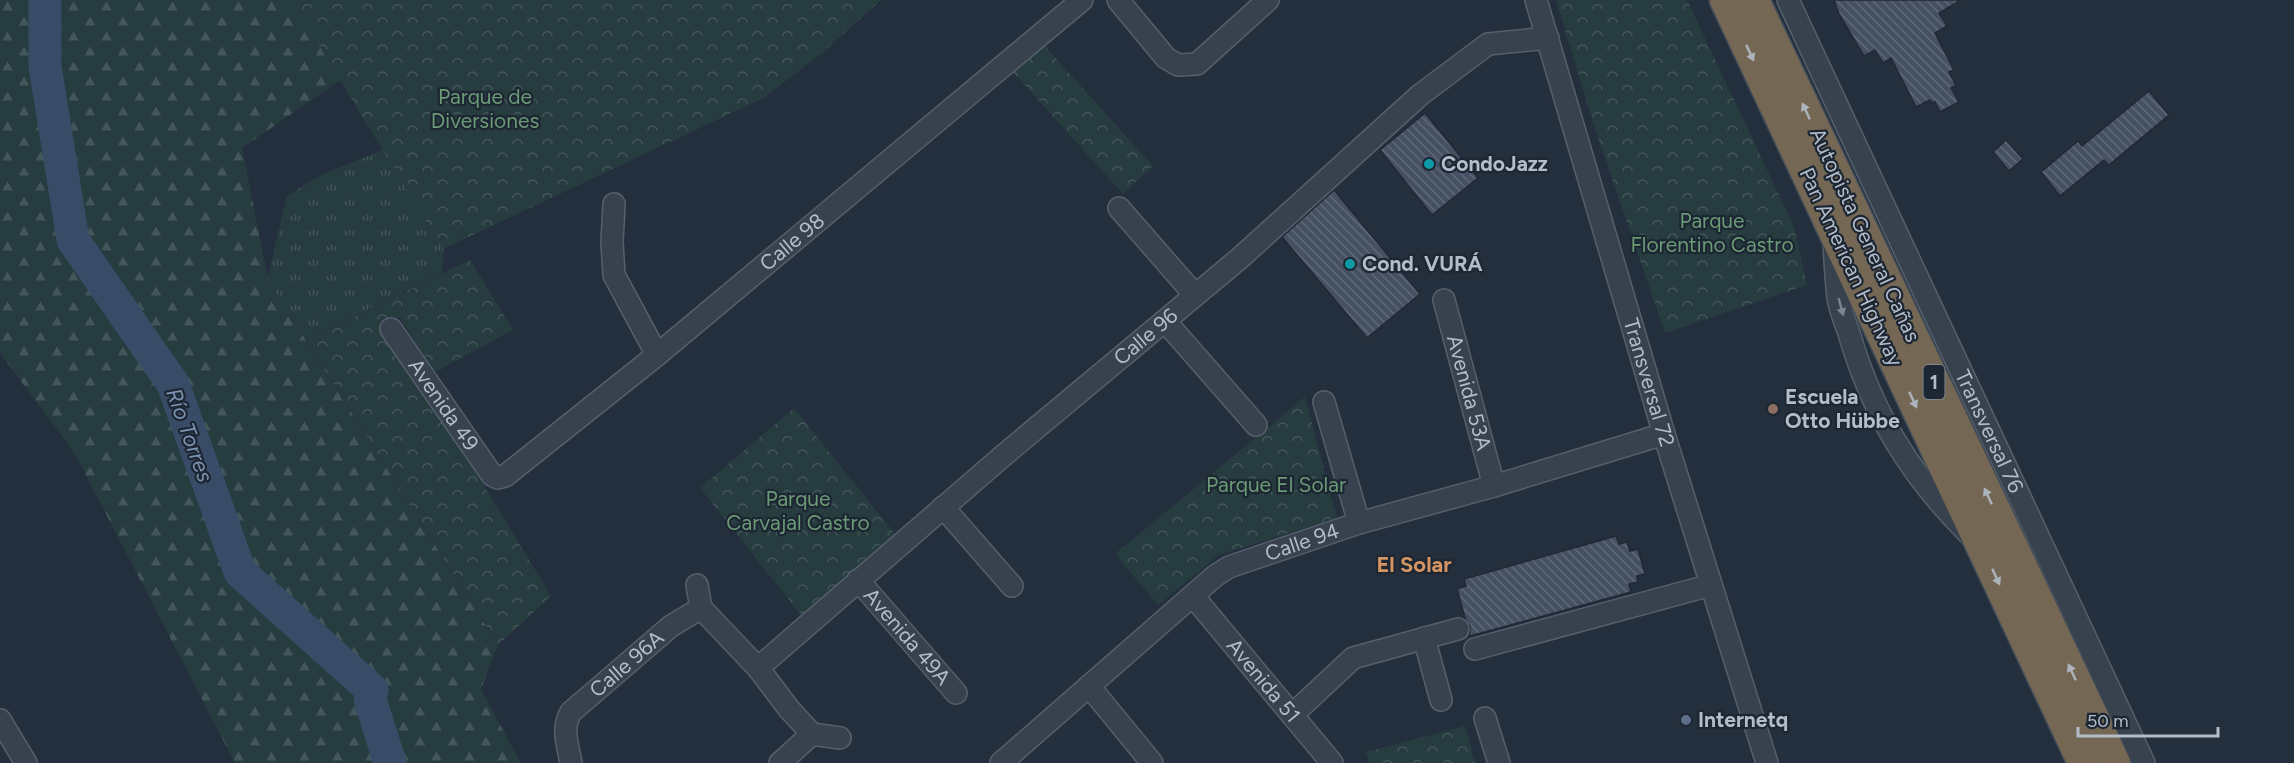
<svg xmlns="http://www.w3.org/2000/svg" width="2294" height="763" viewBox="0 0 2294 763" font-family="Figtree,sans-serif">
  <defs>
    <pattern id="grass-tufts" width="24" height="20" patternUnits="userSpaceOnUse" patternTransform="scale(1.5)"><rect width="24" height="20" fill="#263c3f"/><path d="M3 7l-1-3M5 7V3M7 7l1-3M15 17l-1-3M17 17v-4M19 17l1-3" fill="none" stroke="#435659"/></pattern>
    <pattern id="forest-firs" width="22" height="20" patternUnits="userSpaceOnUse" patternTransform="scale(1.5)"><rect width="22" height="20" fill="#263c3f"/><path d="M5 1l3.5 6h-7zM16 11l3.5 6h-7z" fill="#435659"/></pattern>
    <pattern id="park-crowns" width="20" height="18" patternUnits="userSpaceOnUse" patternTransform="scale(1.5)"><rect width="20" height="18" fill="#263c3f"/><path d="M2 6a3 3 0 1 1 6 0M12 15a3 3 0 1 1 6 0" fill="none" stroke="#435659"/></pattern>
    <pattern id="building-back-hatch" width="6" height="6" patternUnits="userSpaceOnUse" patternTransform="scale(1.5)"><rect width="6" height="6" fill="#455162"/><path d="M-1 5l2 2M0 0l6 6M5-1l2 2" fill="none" stroke="#5d6877"/></pattern>
  </defs>
  <rect width="100%" height="100%" fill="#242f3e"/>
  <path fill="url(#grass-tufts)" d="M881,0L823,52L763,98L444,248L442,273L306,340L267,280L287,196L319,176L383,150Z"/>
  <path fill="url(#forest-firs)" d="M0,0H456L242,148L268,280L498,645L481,689L521,763H235L75,454L0,353Z"/>
  <path fill="url(#park-crowns)" d="M291,0H881L823,52L763,98L443,249Z
    M1556,0H1687L1794,227L1807,285L1665,333L1595,129Z
    M1042,43L1153,166L1123,194L1012,71Z
    M470,260L513,330L435,372L399,317L385,323L551,596L498,645L306,340Z
    M1305,397L1337,518L1219,555L1158,605L1115,554Z
    M794,408L895,534L801,615L700,488Z
    M1465,726L1475,763H1369L1366,752Z"/>
  <g fill="none" stroke-linecap="round" stroke-linejoin="round">
    <path stroke="#394c67" stroke-width="33" d="M45,0V66L73,240L173,384L240,572L372,690L370,699L390,763"/>
  </g>
  <path fill="url(#building-back-hatch)" stroke="#1f2835" stroke-width="1.5" d="M1834,0H1961L1939,13L1947,26L1935,33L1954,70L1949,72L1956,86L1951,88L1959,102L1940,112L1935,102L1932,103L1930,100L1916,107L1891,58L1883,63L1875,50L1864,56L1839,14Z
    M2149,91L2169,115L2109,165L2104,160L2060,196L2041,172L2078,141L2082,146Z
    M1425,113L1478,178L1432,215L1380,150Z
    M2006,140L2023,159L2009,171L1993,152Z
    M1334,190L1420,294L1367,338L1282,237Z
    M1616,536L1619,544L1627,542L1630,551L1638,549L1645,574L1637,576L1638,582L1629,584L1631,592L1470,636V626L1465,618L1457,589L1466,586L1464,579Z"/>
  <g fill="none" stroke-linecap="round" stroke-linejoin="round">
    <g stroke="#565f6c" stroke-width="24">
      <g id="minor">
        <path d="M1118,0L1166,58L1178,65L1197,64L1268,0"/>
        <path id="s1" d="M1536,0L1664,434L1767,763"/>
        <path id="s2" d="M1788,0L2144,763"/>
        <path d="M614,204L612,242L614,275L657,355"/>
        <path d="M1119,208L1195,295"/>
        <path d="M1834,243C1835,261 1836,280 1838,298C1840,310 1845,322 1849,333C1872,413 1910,475 1969,534"/>
        <path id="s3" d="M1444,300L1494,486"/>
        <path d="M1165,321L1256,425"/>
        <path id="s4" d="M391,329L492,475L498,478L505,476L657,355L1082,0"/>
        <path d="M1324,402L1359,523"/>
        <path d="M943,507L1012,586"/>
        <path id="s5" d="M858,580L956,693"/>
        <path d="M697,585L701,608"/>
        <path id="s6" d="M1193,596L1332,763"/>
        <path d="M701,608L758,668L789,709L812,734"/>
        <path d="M1424,638L1441,700"/>
        <path d="M1475,649L1711,585"/>
        <path id="s7" d="M758,668L1004,455L1240,258L1420,95L1488,44L1548,38"/>
        <path d="M1089,686L1152,763"/>
        <path d="M1292,715L1353,658L1458,629"/>
        <path d="M1485,718L1499,763"/>
        <path d="M0,720L26,763"/>
        <path d="M812,734L840,738"/>
        <path id="s8" d="M571,763C568,745 561,729 571,712L671,626L701,608"/>
        <path d="M780,763L812,734"/>
        <path id="s9" d="M1001,763L1215,576L1229,567L1359,523L1494,486L1664,434"/>
      </g>
    </g>
    <g stroke="#434c59" stroke-width="33">
      <path id="highway" d="M1725,0L2083,763
        M1754,0L2115,763"/>
    </g>
    <use href="#minor" stroke="#38414e" stroke-width="21"/>
    <use href="#highway" stroke="#746855" stroke-width="30"/>
  </g>
  <defs><path id="oneway-solid" d="M-6-.8H1V-3.2L6.5 0L1 3.2V.8H-6Z" transform="scale(1.5)"/></defs>
  <g fill="#aeb4bd">
    <use href="#oneway-solid" transform="translate(1750 53) rotate(65)"/>
    <use href="#oneway-solid" transform="translate(1806 111) rotate(-115)"/>
    <use href="#oneway-solid" transform="translate(1913 400) rotate(65)"/>
    <use href="#oneway-solid" transform="translate(1988 496) rotate(-115)"/>
    <use href="#oneway-solid" transform="translate(1996 577) rotate(65)"/>
    <use href="#oneway-solid" transform="translate(2072 672) rotate(-115)"/>
  </g>
  <use fill="#7c8592" href="#oneway-solid" transform="translate(1841 307) rotate(75)"/>
  <g fill="#0f9aa8" stroke="#1d2633" stroke-width="2">
    <circle cx="1429" cy="164" r="6"/>
    <circle cx="1350" cy="264" r="6"/>
  </g>
  <circle fill="#8d6e63" stroke="#1d2633" stroke-width="2" cx="1773" cy="409" r="6"/>
  <circle fill="#5c6f8a" stroke="#1d2633" stroke-width="2" cx="1686" cy="720" r="6"/>
  <g text-anchor="middle" stroke-width="4.5" stroke-linejoin="round" paint-order="stroke">
    <rect fill="#1d2633" stroke="#878f9c" stroke-width="1.5" x="1923.5" y="365" width="21" height="34" rx="4.5"/>
    <g font-size="20" font-weight="bold" fill="#b4bcc9">
      <text x="1934" y="389">1</text>
    </g>
    <g font-size="21" fill="#6b9a76" stroke="#1d2633">
      <text x="485" y="104">Parque de<tspan x="485" dy="24">Diversiones</tspan></text>
      <text x="1712" y="228">Parque<tspan x="1712" dy="24">Florentino Castro</tspan></text>
      <text x="1276" y="492">Parque El Solar</text>
      <text x="798" y="506">Parque<tspan x="798" dy="24">Carvajal Castro</tspan></text>
    </g>
    <g font-size="21" font-weight="bold" fill="#b4bcc9" stroke="#1d2633" text-anchor="start">
      <text x="1441" y="171">CondoJazz</text>
      <text x="1362" y="271">Cond. VURÁ</text>
      <text x="1785" y="404">Escuela<tspan x="1785" dy="24">Otto Hübbe</tspan></text>
      <text x="1698" y="727">Internetq</text>
    </g>
    <g font-size="21" fill="#b4bcc9" stroke="#1d2633">
      <text transform="translate(1865 235) rotate(65)" y="7">Autopista General Cañas</text>
      <text dy="7" stroke="none"><textPath href="#s4" startOffset="562">Calle 98</textPath></text>
      <text transform="translate(1851 267) rotate(65)" y="7">Pan American Highway</text>
      <text dy="7" stroke="none"><textPath href="#s7" startOffset="510">Calle 96</textPath></text>
      <text dy="7" stroke="none"><textPath href="#s1" startOffset="399">Transversal 72</textPath></text>
      <text dy="7" stroke="none"><textPath href="#s3" startOffset="96">Avenida 53A</textPath></text>
      <text dy="7" stroke="none"><textPath href="#s4" startOffset="92">Avenida 49</textPath></text>
      <text dy="7" stroke="none"><textPath href="#s2" startOffset="476">Transversal 76</textPath></text>
      <text dy="7" stroke="none"><textPath href="#s9" startOffset="378">Calle 94</textPath></text>
      <text dy="7" stroke="none"><textPath href="#s5" startOffset="75">Avenida 49A</textPath></text>
      <text dy="7" stroke="none"><textPath href="#s8" startOffset="126">Calle 96A</textPath></text>
      <text dy="7" stroke="none"><textPath href="#s6" startOffset="110">Avenida 51</textPath></text>
    </g>
    <g font-size="22" font-style="italic" fill="#7c92b1" stroke="#1d2633">
      <text transform="translate(190 435) rotate(70)" y="8">Río Torres</text>
    </g>
    <g font-size="22" font-weight="bold" fill="#d59563" stroke="#1d2633">
      <text x="1414" y="572">El Solar</text>
    </g>
  </g>
  <path d="M2078 727v9h140v-9" fill="none" stroke="#b4bcc9" stroke-width="3"/>
  <text x="2087" y="727" font-size="18" fill="#b4bcc9" stroke="#1d2633" stroke-width="4.5" paint-order="stroke">50 m</text>
</svg>
